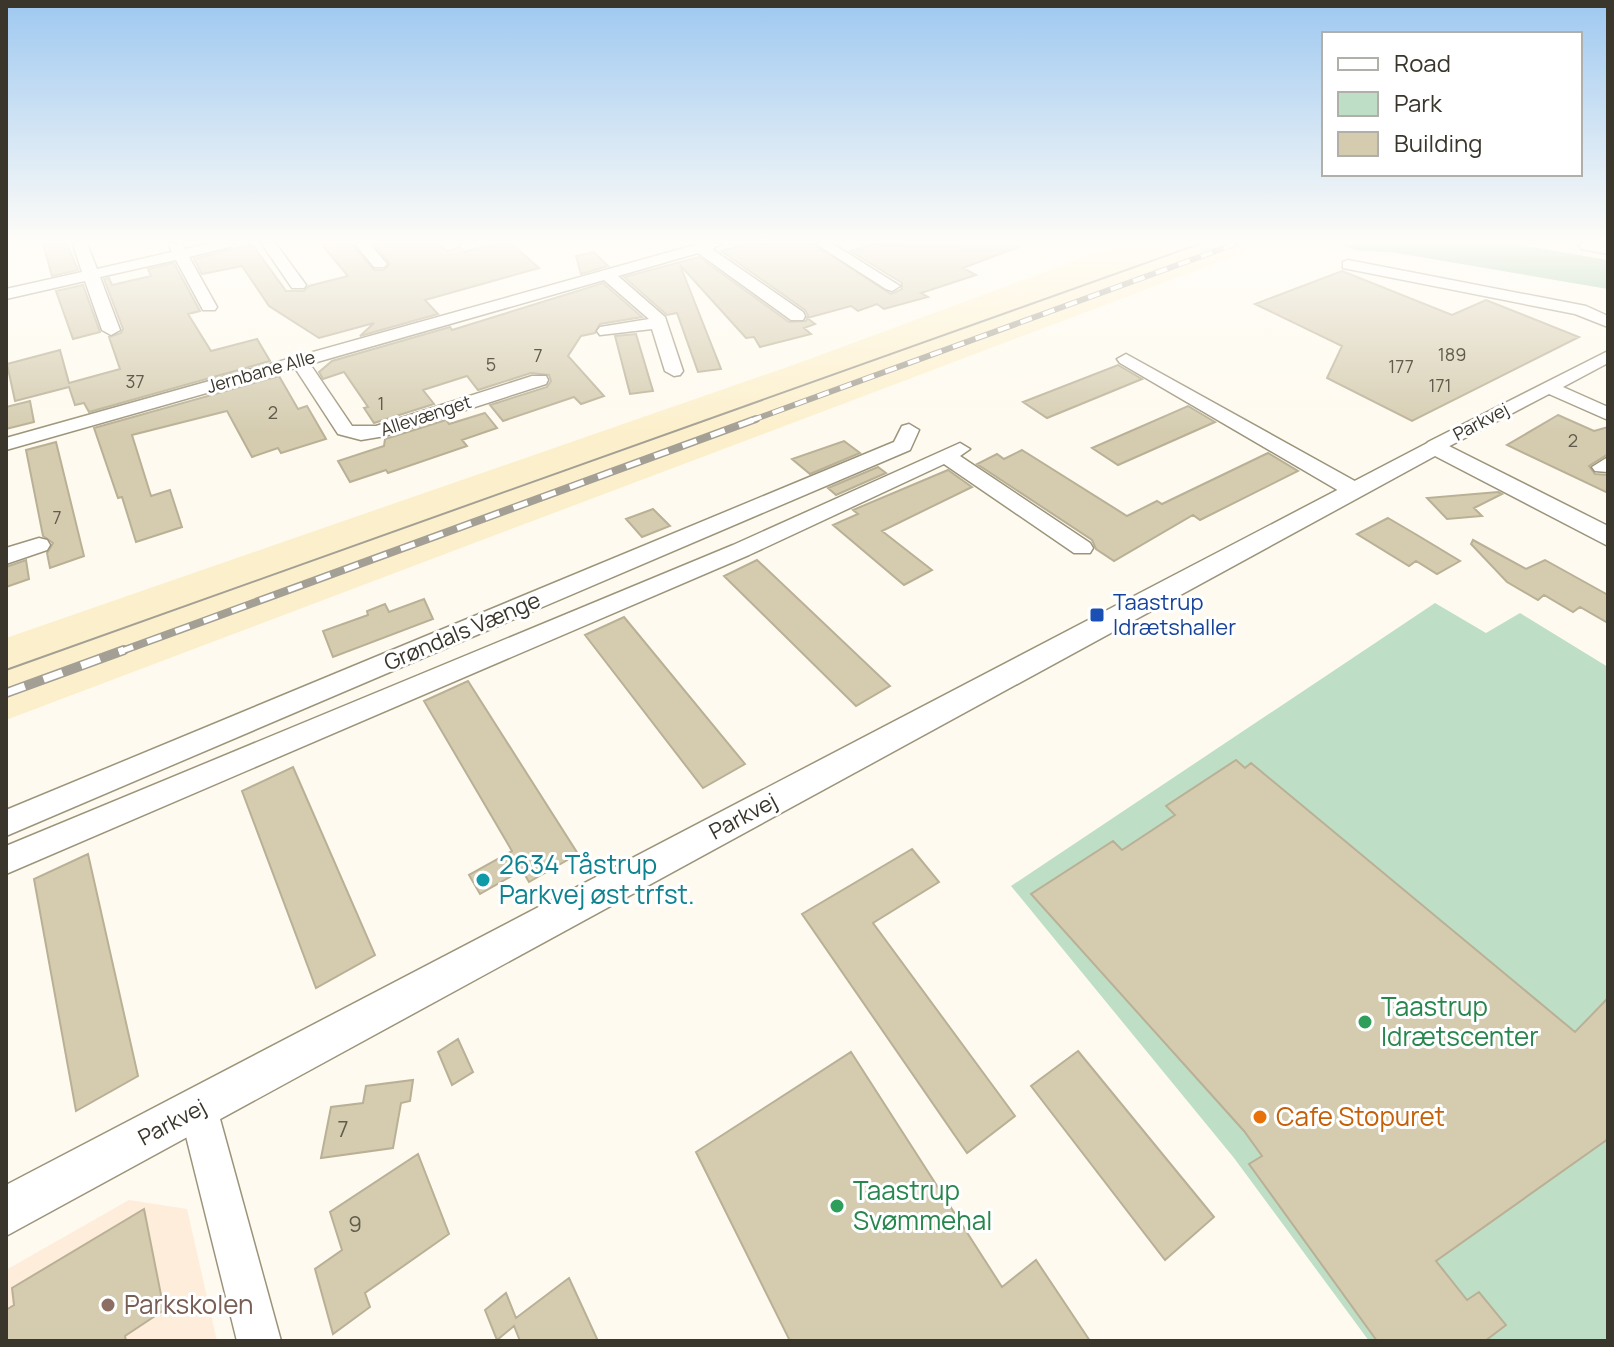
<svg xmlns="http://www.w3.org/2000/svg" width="1614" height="1347" viewBox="0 0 1614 1347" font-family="Manrope,sans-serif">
  <rect width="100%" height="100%" fill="#fefaef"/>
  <path fill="#fcf0cc" d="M1121,244H1266L6,720V638L796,364Z"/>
  <path fill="#feeddb" d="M129,1200L187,1209L217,1341H6V1270Z"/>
  <path fill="#bedfc5" d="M1435,603L1486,633L1520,613L1608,667V1341H1369L1234,1158L1011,886Z"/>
  <path fill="#99c4a3" d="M1337,244H1515L1608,260V289L1391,252L1360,251Z"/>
  <path fill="#d5ccb0" stroke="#b9b095" stroke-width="2" d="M43,244H67L78,270L52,276Z
    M252,244L286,291H304L309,286L348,276L321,244H352L374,270H384L390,264L374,244H440L447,251L460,247L464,252L495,244H512L539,268L425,300L438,314L360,336L374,323L319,338L269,306L242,266L202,274L194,259Z
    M746,244H813L891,294L902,289V283L850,251L874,244L1021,246L963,268L976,275L921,293L928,297L884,309L877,304L858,311L851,306L807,318L815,324L804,328L811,334L760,347L754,337L746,338L680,265L721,369L698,372L677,313L667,315L624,277L699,257L789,322L806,321L808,315L805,310L721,251Z
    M594,252L608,266L581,274L576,256Z
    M174,263L200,311L188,314L211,351L257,339L270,361L89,412L84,403L75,405L69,387L15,401L7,364L60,350L69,383L120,369L109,337L121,333L123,329L104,279L109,278L112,285L151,276L148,269Z
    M1342,271L1452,315L1486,300L1579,337L1412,421L1327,378L1342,346L1255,304Z
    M603,283L642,317L600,324L595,333L581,336L568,356L604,396L581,404L574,397L503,421L490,405L547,387L551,381L549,375L531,373L478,390L467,376L423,390L434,404L374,423L364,408L368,407L344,372L323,379L319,372L332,361L450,327L452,330Z
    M83,285L100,332L73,339L56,291Z
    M636,334L653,391L630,394L615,336Z
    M1118,365L1142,379L1047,418L1023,402Z
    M279,376L298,409L307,406L326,439L281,453L278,448L252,457L227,411L132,435L151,496L170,490L182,527L136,542L122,497L118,498L94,428Z
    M30,401L34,422L6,429V407Z
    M1188,406L1215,422L1118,465L1092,448Z
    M485,413L497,428L462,440L467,446L388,473L386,470L350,482L338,461L384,446L385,439L446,420L449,424Z
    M1558,415L1594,431L1608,427V454L1589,466L1595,474L1608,475V493L1507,445Z
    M844,441L860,453L810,474L792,459Z
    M56,442L84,556L50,568L47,553L53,543L43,536L26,450Z
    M1022,450L1127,516L1157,501L1162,504L1268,453L1298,471L1200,520L1193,515L1114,561L1096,549L1092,540L977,464L997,454L1004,459Z
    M878,467L886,473L836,495L828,488Z
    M948,470L972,487L882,531L932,570L904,585L833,525L858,514L853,510Z
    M1498,492L1502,494L1474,508L1482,516L1447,519L1427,498Z
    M653,509L670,526L642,537L626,519Z
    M1388,518L1417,535L1460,561L1437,574L1416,561L1409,566L1357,534Z
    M1473,540L1526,569L1545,560L1608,595V623L1580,607L1573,612L1544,595L1538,600L1507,582L1471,544Z
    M26,560L29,579L6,587V567Z
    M757,560L890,686L856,706L724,576Z
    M424,599L433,619L333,657L323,631L368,615L367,611L385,604L389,612Z
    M624,617L745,764L703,788L585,635Z
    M468,681L578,854L529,882L522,870L480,894L469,875L512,851L424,701Z
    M1236,760L1245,768L1251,763L1575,1032L1608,998V1139L1436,1261L1467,1300L1479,1292L1506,1325L1485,1341H1377L1249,1164L1262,1156L1244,1131L1031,894L1113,841L1122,850L1175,815L1166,806Z
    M293,767L375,955L316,988L242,791Z
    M912,849L939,882L873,923L1015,1116L967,1153L802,914Z
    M88,854L138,1076L76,1111L34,879Z
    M458,1039L473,1072L452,1085L438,1052Z
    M1078,1051L1214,1217L1165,1260L1031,1086Z
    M851,1052L1002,1287L1036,1260L1090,1341H790L696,1152Z
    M413,1080L410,1101L401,1103L393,1148L321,1158L331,1107L363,1103L366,1086Z
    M418,1154L449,1234L365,1293L370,1307L333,1334L315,1269L342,1250L330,1212Z
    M144,1209L164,1310L125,1336L126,1341H6V1310L14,1305L12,1288Z
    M569,1278L598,1341H520L514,1326L497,1340L485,1310L506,1293L516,1318Z"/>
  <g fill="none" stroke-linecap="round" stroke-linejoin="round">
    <g stroke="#9c947a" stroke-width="3">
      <path id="minor" d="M73,244H87L97,269L172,252L168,244H182L185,249L206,244H232L230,247L189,257L217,307L215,310H203L176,260L100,277L120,330L111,335L102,330L85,281L6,299V289L82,272Z
        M262,244H276L306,285L304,288H292Z
        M355,244H370L387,264L384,267H374Z
        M698,244H721L712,249L803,312L805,316L803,320H791L698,253L618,276L665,317L683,371L680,375L674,376L665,371L652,329L600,335L597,331L600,327L649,319L604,280L310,364L352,426H376L532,376H546L548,380L546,384L385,436L361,440L338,434L295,368L6,450V438Z
        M816,244H833L900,286L892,291L886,289Z
        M1348,260L1586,306L1608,316V327L1575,314L1343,268V262Z
        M1608,351V363L1563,387L1608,407V420L1549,394L1442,450L1435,452L1425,446L1428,442Z
        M1126,354L1362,485L1365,490L1354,496L1346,495L1120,363L1117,359Z
        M909,424L919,430L910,450L6,836V810L894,442L902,426Z
        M960,443L970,449L960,456L1090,543L1093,548L1090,553H1074L944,464L749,555L6,874V846L733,545Z
        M1608,457V472L1595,471L1592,467Z
        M39,538L47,540L50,545L47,550L6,564V548Z
        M198,1089L211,1095L217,1108L281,1341H237L179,1108L185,1095Z"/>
    </g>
    <g stroke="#9c947a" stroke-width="3">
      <path id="tertiary" d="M1435,439L1608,526V546L1435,456L6,1236V1185Z"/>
    </g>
    <g stroke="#9c947a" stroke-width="3">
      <path id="motorway" d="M1578,244H1608V254L1582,249Z"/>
    </g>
    <use href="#minor" fill="#fff" fill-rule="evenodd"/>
    <use href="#tertiary" fill="#fff" fill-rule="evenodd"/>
    <use href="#motorway" fill="#fff" fill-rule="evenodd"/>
    <path stroke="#a39f94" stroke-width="2" d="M6,670L1199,244"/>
    <g stroke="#a39f94" stroke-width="6">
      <path id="rail-far2" d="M750,421L1235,244"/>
    </g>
    <g stroke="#a39f94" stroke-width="8">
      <path id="rail-far1" d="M119,652L756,419"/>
    </g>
    <g stroke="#a39f94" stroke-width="10">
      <path id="rail" d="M6,693L124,650"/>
    </g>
    <use href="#rail-far2" stroke="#fff" stroke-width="4" stroke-dasharray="12" stroke-linecap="butt"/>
    <use href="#rail-far1" stroke="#fff" stroke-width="5" stroke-dasharray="15" stroke-linecap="butt"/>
    <use href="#rail" stroke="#fff" stroke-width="7" stroke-dasharray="20" stroke-linecap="butt"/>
  </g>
  <linearGradient id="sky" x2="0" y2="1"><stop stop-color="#9ec8f0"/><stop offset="0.56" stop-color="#fffdf8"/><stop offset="1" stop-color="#fffdf8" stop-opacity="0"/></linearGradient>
  <rect width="1614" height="432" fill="url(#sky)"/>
  <rect fill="#1a4fb4" stroke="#fff" stroke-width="3" x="1089" y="607" width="16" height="16" rx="4"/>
  <circle fill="#0f9aa8" stroke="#fff" stroke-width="3" cx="483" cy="880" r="8"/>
  <g fill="#2e9e5b" stroke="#fff" stroke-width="3">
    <circle cx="1365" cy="1022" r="8"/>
    <circle cx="837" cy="1206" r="8"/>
  </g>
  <circle fill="#e8710a" stroke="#fff" stroke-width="3" cx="1260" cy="1117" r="8"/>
  <circle fill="#8d6e63" stroke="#fff" stroke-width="3" cx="108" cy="1305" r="8"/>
  <g text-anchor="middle" stroke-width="6" stroke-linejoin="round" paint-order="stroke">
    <g font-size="18" fill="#615c4c">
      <text x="1452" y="361">189</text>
      <text x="538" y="362">7</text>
      <text x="491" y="371">5</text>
      <text x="1401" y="373">177</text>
      <text x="135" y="388">37</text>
      <text x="1440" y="392">171</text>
      <text x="381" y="410">1</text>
      <text x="273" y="419">2</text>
      <text x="1573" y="447">2</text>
      <text x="57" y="524">7</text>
    </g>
    <g font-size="18" fill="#3a362b" stroke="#fff">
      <text transform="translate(261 372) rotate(-16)" y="6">Jernbane Alle</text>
      <text transform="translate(426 416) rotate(-18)" y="6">Allevænget</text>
      <text transform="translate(1481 422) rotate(-28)" y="6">Parkvej</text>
    </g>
    <g font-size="22" fill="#164399" stroke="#fff" text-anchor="start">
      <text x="1113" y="610">Taastrup<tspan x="1113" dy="25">Idrætshaller</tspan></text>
    </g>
    <g font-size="22" fill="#3a362b" stroke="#fff">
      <text transform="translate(462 631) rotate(-23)" y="8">Grøndals Vænge</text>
      <text transform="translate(743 816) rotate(-28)" y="8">Parkvej</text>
      <text transform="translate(172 1122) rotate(-28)" y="8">Parkvej</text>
    </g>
    <g font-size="22" fill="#615c4c">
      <text x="343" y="1137">7</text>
      <text x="355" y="1232">9</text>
    </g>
    <g font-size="26" fill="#0d838f" stroke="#fff" text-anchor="start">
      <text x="499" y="874">2634 Tåstrup<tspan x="499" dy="30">Parkvej øst trfst.</tspan></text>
    </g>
    <g font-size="26" fill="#27864d" stroke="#fff" text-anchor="start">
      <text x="1381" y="1016">Taastrup<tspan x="1381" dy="30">Idrætscenter</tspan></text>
      <text x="853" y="1200">Taastrup<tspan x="853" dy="30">Svømmehal</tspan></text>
    </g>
    <g font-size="26" fill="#c56008" stroke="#fff" text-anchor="start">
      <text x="1276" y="1126">Cafe Stopuret</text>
    </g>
    <g font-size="26" fill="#785e54" stroke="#fff" text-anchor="start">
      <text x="124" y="1314">Parkskolen</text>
    </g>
  </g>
  <rect width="1614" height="1347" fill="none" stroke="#3a362b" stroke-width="16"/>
  <rect x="1322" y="32" width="260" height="144" fill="#ffffff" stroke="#b0afaa" stroke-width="2"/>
  <rect x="1338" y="58" width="40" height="12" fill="#ffffff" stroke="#b0afaa" stroke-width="2"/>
  <text x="1394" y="72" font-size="24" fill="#3a362b">Road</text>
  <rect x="1338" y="92" width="40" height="24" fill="#bedfc5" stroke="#b0afaa" stroke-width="2"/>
  <text x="1394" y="112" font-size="24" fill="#3a362b">Park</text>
  <rect x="1338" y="132" width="40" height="24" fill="#d5ccb0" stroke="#b0afaa" stroke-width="2"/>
  <text x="1394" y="152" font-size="24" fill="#3a362b">Building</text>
</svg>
